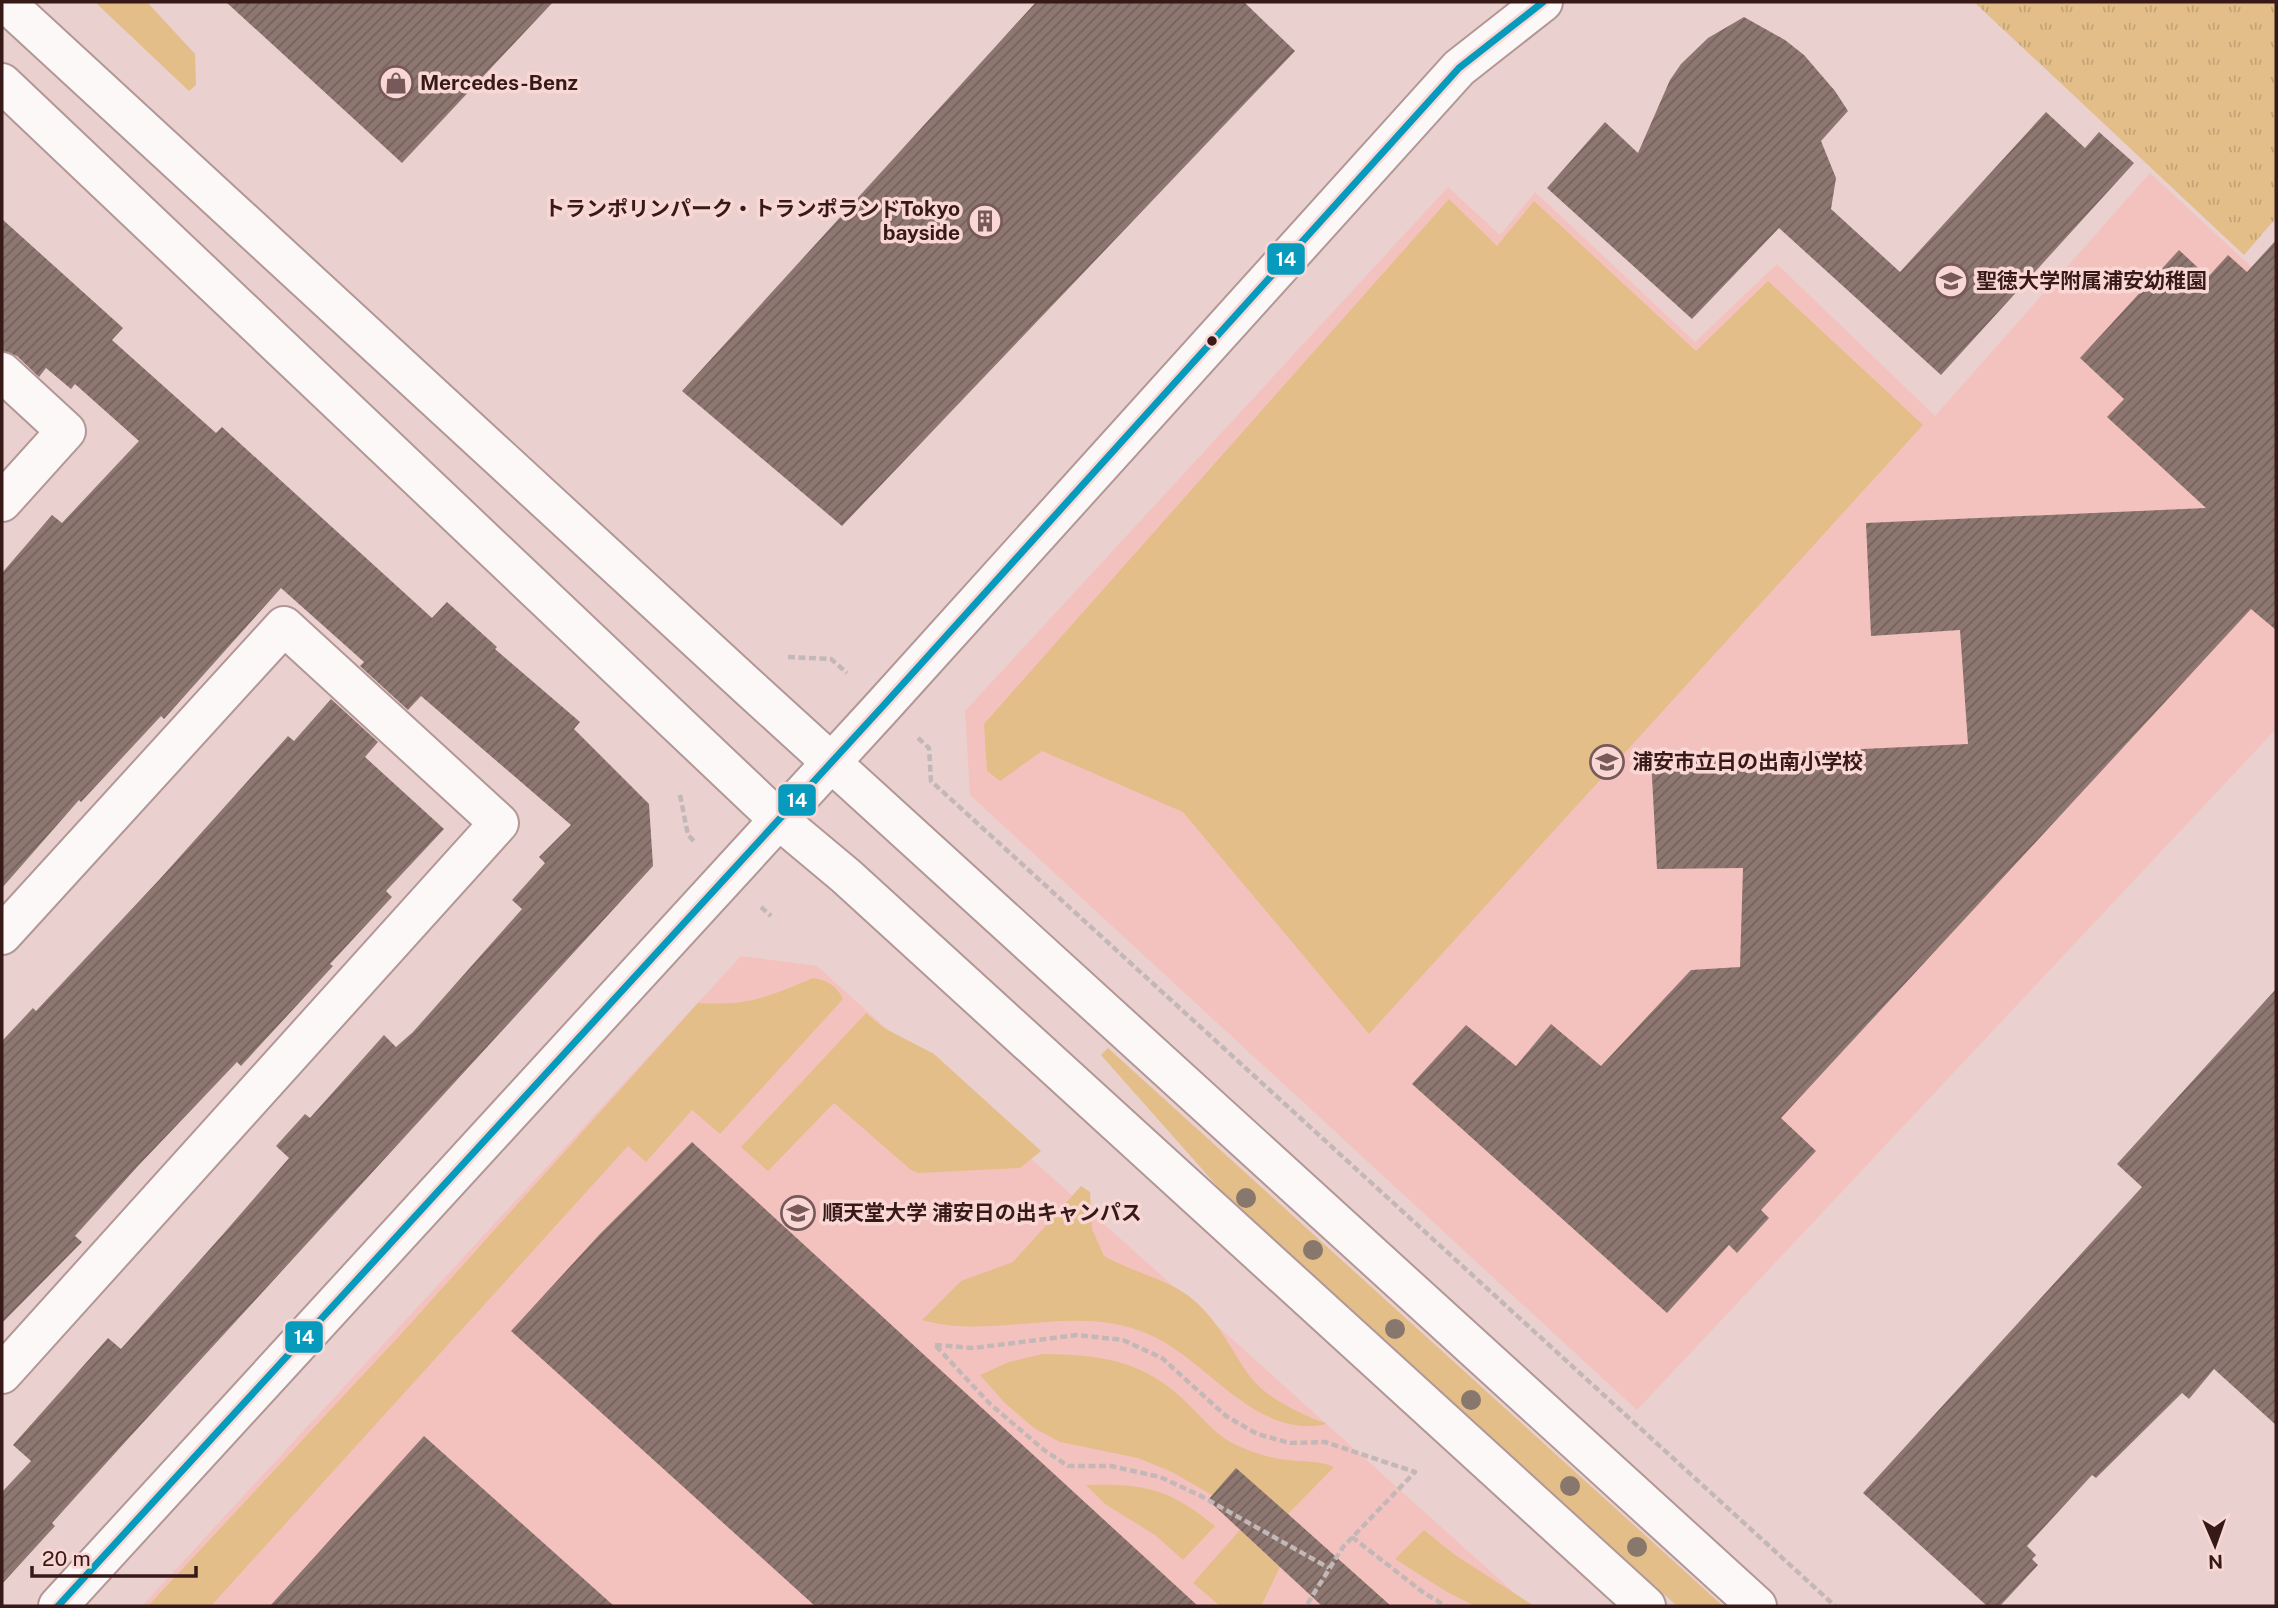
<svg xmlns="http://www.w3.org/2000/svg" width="2278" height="1608" viewBox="0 0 2278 1608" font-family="'Public Sans','Noto Sans JP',sans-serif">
  <defs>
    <pattern id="park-tufts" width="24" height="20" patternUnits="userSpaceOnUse" patternTransform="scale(1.75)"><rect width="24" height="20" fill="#e3be88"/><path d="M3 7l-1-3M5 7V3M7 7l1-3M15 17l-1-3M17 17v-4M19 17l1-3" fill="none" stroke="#c3a375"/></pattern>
    <pattern id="building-hatch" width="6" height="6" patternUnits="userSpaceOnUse" patternTransform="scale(1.75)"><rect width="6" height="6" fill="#8e7771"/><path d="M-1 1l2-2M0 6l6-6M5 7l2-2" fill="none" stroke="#75615c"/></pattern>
  </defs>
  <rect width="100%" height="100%" fill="#ead0ce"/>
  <path fill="#f4c2be" d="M2150,173L2276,290V729L1637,1410L970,795L965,711L1448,187L1500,235L1535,192L1695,342L1777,264L1935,416Z
    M741,956L817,966L1529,1606H142Z"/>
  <path fill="#e3be88" d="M95,2H147L195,54L196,85L189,91Z
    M1449,199L1497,246L1534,201L1696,351L1768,281L1923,425L1369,1034L1183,812L1042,751L1000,781L987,771L984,724Z
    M813,978C827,980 837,986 843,999L720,1134L692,1110L646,1162L628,1146L211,1606H148L402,1333L698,1003C748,1006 768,997 813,978Z
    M866,1013L884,1028L934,1054L1041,1151L1020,1168L919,1173L911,1170L834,1103L768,1171L741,1147Z
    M1108,1048L1723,1606H1677L1225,1195L1101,1055Z
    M1081,1186L1090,1192L1092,1229L1104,1256C1133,1273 1171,1279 1196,1302C1218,1322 1230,1347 1246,1371C1264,1398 1298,1413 1327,1424C1254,1440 1208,1359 1148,1334C1073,1302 996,1341 922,1320L961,1281L1013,1262Z
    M1043,1354C1099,1355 1139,1359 1182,1398C1197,1412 1213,1432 1230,1442C1248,1451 1267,1458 1287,1460C1303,1462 1318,1460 1334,1467L1288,1514L1212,1495L1172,1472L1138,1458L1060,1442L1034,1428L1005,1403L980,1375L1009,1362Z
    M1086,1485C1145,1483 1170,1489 1215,1526L1183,1560L1155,1535L1105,1504Z
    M1240,1530L1280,1567L1261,1606H1220L1193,1583Z
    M1424,1530L1455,1555L1534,1606H1475L1447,1592L1395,1559Z"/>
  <path fill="url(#park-tufts)" d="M1974,2H2276V218L2244,255Z"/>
  <path fill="url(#building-hatch)" d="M226,2H553L402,163Z
    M1036,2H1244L1295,51L842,526L682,391Z
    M1744,17L1785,40L1804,55L1835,91L1848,111L1821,141L1836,178L1831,209L1900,272L2046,112L2085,148L2099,132L2134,163L1941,375L1779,228L1692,319L1547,188L1605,122L1638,153L1670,80L1681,64L1708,38Z
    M2,219L123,328L112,340L216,433L222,427L432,618L447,602L497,647L495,649L580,722L574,729L649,804L653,866L127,1440L52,1523L55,1526L2,1584V1492L31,1461L13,1445L108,1338L121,1349L225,1232L289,1158L276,1146L305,1114L310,1118L384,1035L396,1047L413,1032L522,909L512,900L545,863L539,857L571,825L421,696L408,710L360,666L364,662L281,588L164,719L161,716L81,802L79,800L2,888V573L52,515L62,523L139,441L75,384L71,389L46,368L39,377L17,356L2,351Z
    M2276,240V630L2251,609L1781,1118L1816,1151L1761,1210L1769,1218L1737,1253L1729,1245L1667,1313L1412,1084L1466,1025L1516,1066L1551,1024L1601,1066L1691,970L1740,967L1743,868L1657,869L1651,759L1968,744L1960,630L1871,636L1866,523L2206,508L2107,417L2124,399L2080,358L2179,250L2208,277L2228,255L2247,272Z
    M331,699L378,742L365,757L444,829L386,891L392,897L330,964L333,966L241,1066L237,1062L137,1167L75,1236L82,1242L2,1323V1041L33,1008L36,1011L159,880L288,736L294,741Z
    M2276,989V1425L2214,1369L2189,1399L2182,1393L2096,1478L2092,1475L2027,1546L2036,1555L2032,1559L2038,1565L2000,1606H1987L1863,1493L2142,1187L2117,1164Z
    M692,1142L1198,1606H815L511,1331L599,1235Z
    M424,1436L614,1606H270Z
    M1236,1468L1288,1514L1391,1606H1322L1208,1500Z"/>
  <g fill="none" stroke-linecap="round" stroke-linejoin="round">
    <g stroke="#b19796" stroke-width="42">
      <path id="minor" d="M5,2L755,693L1757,1606
        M2,83L779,820L846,876L1646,1606
        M2,372L66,431L2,502
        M2,935L284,626L499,823L2,1374
        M58,1606L883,706L1459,68L1543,2"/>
    </g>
    <path stroke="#c3b8b7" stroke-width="4.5" stroke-dasharray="7 3.5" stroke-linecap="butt" d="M788,657L831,659L847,673
      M918,738L929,748L931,781L1835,1606
      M680,795L688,835L695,842
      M761,907L771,916
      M935,1345L974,1348L1077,1335L1123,1340L1162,1358L1226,1416L1257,1434L1290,1443L1325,1442L1415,1472L1343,1547L1306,1606
      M936,1346L989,1403L1044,1450L1068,1466H1111L1160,1477L1199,1495L1329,1568
      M1352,1537L1424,1593L1446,1606"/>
    <use href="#minor" stroke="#fcf8f8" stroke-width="38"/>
    <g stroke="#f9d7d4" stroke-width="12">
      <path id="bus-1" d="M58,1606L883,706L1459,68L1543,2"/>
    </g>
    <use href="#bus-1" stroke="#069bbc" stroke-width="7"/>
  </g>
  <g fill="#88776c">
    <circle cx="1246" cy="1198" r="10"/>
    <circle cx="1313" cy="1250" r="10"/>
    <circle cx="1395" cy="1329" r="10"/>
    <circle cx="1471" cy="1400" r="10"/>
    <circle cx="1570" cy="1486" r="10"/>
    <circle cx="1637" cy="1547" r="10"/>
  </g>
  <defs>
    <g id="shop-ring" transform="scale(1.75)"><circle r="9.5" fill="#f9d7d4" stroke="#765958" stroke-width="1.5"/><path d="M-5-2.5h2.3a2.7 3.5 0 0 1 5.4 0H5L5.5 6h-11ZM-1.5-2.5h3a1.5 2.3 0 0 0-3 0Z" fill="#765958"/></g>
    <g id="building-ring" transform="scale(1.75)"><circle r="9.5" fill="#f9d7d4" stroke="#765958" stroke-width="1.5"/><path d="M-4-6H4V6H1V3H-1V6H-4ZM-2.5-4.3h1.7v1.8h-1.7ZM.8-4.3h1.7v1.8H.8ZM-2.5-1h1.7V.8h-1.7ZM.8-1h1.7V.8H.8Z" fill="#765958"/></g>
    <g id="school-ring" transform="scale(1.75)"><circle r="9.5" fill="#f9d7d4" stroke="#765958" stroke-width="1.5"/><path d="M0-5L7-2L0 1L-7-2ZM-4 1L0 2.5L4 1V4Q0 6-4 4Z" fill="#765958"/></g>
    <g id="university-ring" transform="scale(1.75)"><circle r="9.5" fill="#f9d7d4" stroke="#765958" stroke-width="1.5"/><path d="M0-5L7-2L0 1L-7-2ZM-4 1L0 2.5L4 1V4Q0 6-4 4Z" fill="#765958"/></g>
  </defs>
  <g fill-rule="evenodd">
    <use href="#shop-ring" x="396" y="83"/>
    <use href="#building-ring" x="985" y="221"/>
    <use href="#school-ring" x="1951" y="281"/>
    <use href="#school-ring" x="1607" y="762"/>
    <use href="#university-ring" x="798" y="1213"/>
  </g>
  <circle fill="#371918" stroke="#f9d7d4" stroke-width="2.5" cx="1212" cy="341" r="6"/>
  <g text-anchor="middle" stroke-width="7" stroke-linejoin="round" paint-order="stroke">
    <g font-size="21" font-weight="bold" fill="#371918" stroke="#f9d7d4" text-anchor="start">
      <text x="420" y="90">Mercedes-Benz</text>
      <text x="960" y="216" text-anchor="end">トランポリンパーク・トランポランドTokyo<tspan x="960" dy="24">bayside</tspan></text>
      <text x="1976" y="288">聖徳大学附属浦安幼稚園</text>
      <text x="1632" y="769">浦安市立日の出南小学校</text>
      <text x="822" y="1220">順天堂大学 浦安日の出キャンパス</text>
    </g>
  </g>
  <g stroke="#f9d7d4" stroke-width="2.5">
    <rect x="1266" y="242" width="40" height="34" rx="7" fill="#069bbc"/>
    <rect x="777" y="783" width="40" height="34" rx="7" fill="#069bbc"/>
    <rect x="284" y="1320" width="40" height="34" rx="7" fill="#069bbc"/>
  </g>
  <g font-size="19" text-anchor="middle" font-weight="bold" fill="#fff">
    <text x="1286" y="266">14</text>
    <text x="797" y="807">14</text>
    <text x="304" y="1344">14</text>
  </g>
  <rect width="2278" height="1608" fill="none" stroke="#371918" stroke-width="7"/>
  <g transform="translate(2215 1545) rotate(178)" stroke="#f9d7d4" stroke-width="5" paint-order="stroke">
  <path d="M0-5L12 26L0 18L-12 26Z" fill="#371918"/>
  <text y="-10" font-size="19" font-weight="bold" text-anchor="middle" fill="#371918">N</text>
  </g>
  <path d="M32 1566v10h164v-10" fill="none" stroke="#371918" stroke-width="3.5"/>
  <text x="42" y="1566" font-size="21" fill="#371918" stroke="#f9d7d4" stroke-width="5" paint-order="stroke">20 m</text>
</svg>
